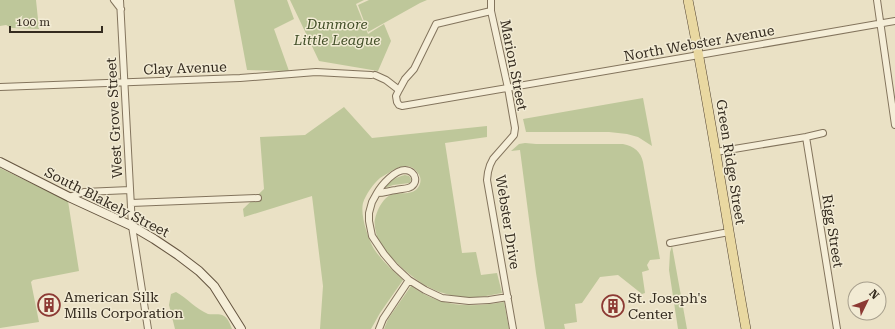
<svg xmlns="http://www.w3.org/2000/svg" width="895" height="329" viewBox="0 0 895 329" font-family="'Roboto Serif',serif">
  <rect width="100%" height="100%" fill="#eae1c5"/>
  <path fill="#bec79a" d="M0,0H36L39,29L12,28L6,25L0,26Z
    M234,0H287L294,19L274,29L289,71L247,70Z
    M290,0H364L356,4L368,34L384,24L391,41L378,71L319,61Z
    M369,0H427L420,3L368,32L358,5Z
    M643,98L652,146L638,137L627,134L609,132H526L523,119Z
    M344,107L372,138L487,126V137L445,143L462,253L476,252L481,275L497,273L502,293C487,296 472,299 457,296C446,295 433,290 423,284C408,274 383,253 377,237C376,234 376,231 375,228C375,225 374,222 375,219C377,211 380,204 386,198C394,191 404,195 412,192C418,190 422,183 420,177C419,174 416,170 413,168C406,164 396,168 390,172C387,174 383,176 380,178C373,184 366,194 363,203C360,215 368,239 374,249C382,261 393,271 403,280L380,313L371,329H320L323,286L312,196L244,217L243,209L264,189L260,137L305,135Z
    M525,143L536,144H623C634,146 641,152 643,162L660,259L650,260L647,265L649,270L642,272L645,293L642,294L618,275L600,277L582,303L575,304L577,322L564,324L565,329H545L536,273L520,150L511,151L519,144Z
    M0,168L68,201L79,271L33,280L31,282L39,322L0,328Z
    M405,175L409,176L411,179L410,183L393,185L385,188L384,187C390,181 396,177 405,175Z
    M672,246L687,329H678L669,270L670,252Z
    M411,286C417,290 423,294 430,297C454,308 479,306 504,302L509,329H384L388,319Z
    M176,292C187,298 196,309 208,314C213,315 219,313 224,316C228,318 230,324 232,329H175L169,305L171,294Z"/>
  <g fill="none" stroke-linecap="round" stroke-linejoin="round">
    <g stroke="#83745d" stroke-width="8">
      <path id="street" d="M114,0L121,9
        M120,0L132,226L148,329
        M491,0V11L508,88L515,128L514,135L493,159L490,165L488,172L487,180L513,329
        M877,0L895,125
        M491,11L436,24L414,69L405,79L399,90L396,96L397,102L399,105L402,106L699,55L895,21
        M375,75L386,80L399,90
        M0,87L240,78L316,72L371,75
        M806,137L837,329
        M716,152L806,137L823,133
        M377,193C382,184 395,170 405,170C417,171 419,185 408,188C404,189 400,189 396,190C388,191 385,193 377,193L372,202L369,213V221L372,236L384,254L395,267L409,280L425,290L442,298L469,301L489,300L508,297
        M69,197L84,192L130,190
        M131,203L258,198
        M670,243L729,232
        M379,329L383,319L409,280"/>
    </g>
    <g stroke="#655540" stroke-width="10">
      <path id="secondary" d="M0,162L69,197L132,226L154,239L178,255L199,271L214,286L241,329"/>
    </g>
    <g stroke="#514231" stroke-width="10">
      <path id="primary" d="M688,0C710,109 726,219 746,329"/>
    </g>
    <use href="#street" stroke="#f5eed8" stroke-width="6"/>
    <use href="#secondary" stroke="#f5eed8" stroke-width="8"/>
    <use href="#primary" stroke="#e9d8a1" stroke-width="9"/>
  </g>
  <defs>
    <g id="building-ring" transform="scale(1.15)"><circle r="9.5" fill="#f2ebd4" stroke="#8c3933" stroke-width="1.5"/><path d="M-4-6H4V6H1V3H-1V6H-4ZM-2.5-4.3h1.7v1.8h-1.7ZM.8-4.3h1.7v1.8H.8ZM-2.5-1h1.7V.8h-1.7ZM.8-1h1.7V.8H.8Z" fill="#8c3933"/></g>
  </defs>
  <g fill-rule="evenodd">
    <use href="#building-ring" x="49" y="305"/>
    <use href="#building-ring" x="613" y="306"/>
  </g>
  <g text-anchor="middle" stroke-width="3" stroke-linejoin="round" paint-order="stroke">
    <g font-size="14" font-style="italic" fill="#424f28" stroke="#f2ebd4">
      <text x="337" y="29">Dunmore<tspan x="337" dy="16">Little League</tspan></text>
    </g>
    <g font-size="14" fill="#342b1f" stroke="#f2ebd4">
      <text transform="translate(699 43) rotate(-10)" y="5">North Webster Avenue</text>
      <text transform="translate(514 65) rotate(79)" y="5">Marion Street</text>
      <text transform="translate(185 68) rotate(-2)" y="5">Clay Avenue</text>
      <text transform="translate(114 118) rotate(-93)" y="5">West Grove Street</text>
      <text transform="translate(731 162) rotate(81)" y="5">Green Ridge Street</text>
      <text transform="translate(107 202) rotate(27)" y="5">South Blakely Street</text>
      <text transform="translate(508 222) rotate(81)" y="5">Webster Drive</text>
      <text transform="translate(833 231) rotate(81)" y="5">Rigg Street</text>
    </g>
    <g font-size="14" fill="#342b1f" stroke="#f2ebd4" text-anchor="start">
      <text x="64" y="302">American Silk<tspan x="64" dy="16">Mills Corporation</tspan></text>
      <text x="628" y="303">St. Joseph's<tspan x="628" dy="16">Center</tspan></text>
    </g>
  </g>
  <g transform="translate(867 301) rotate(47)"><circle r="19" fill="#f2ebd4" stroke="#a69e8c"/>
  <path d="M0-3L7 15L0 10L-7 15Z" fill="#8c3933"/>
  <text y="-6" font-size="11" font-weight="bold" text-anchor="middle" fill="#342b1f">N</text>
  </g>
  <path d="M10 26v6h92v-6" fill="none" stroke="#342b1f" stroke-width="2"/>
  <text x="16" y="26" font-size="12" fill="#342b1f" stroke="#f2ebd4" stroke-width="3" paint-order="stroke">100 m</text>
</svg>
